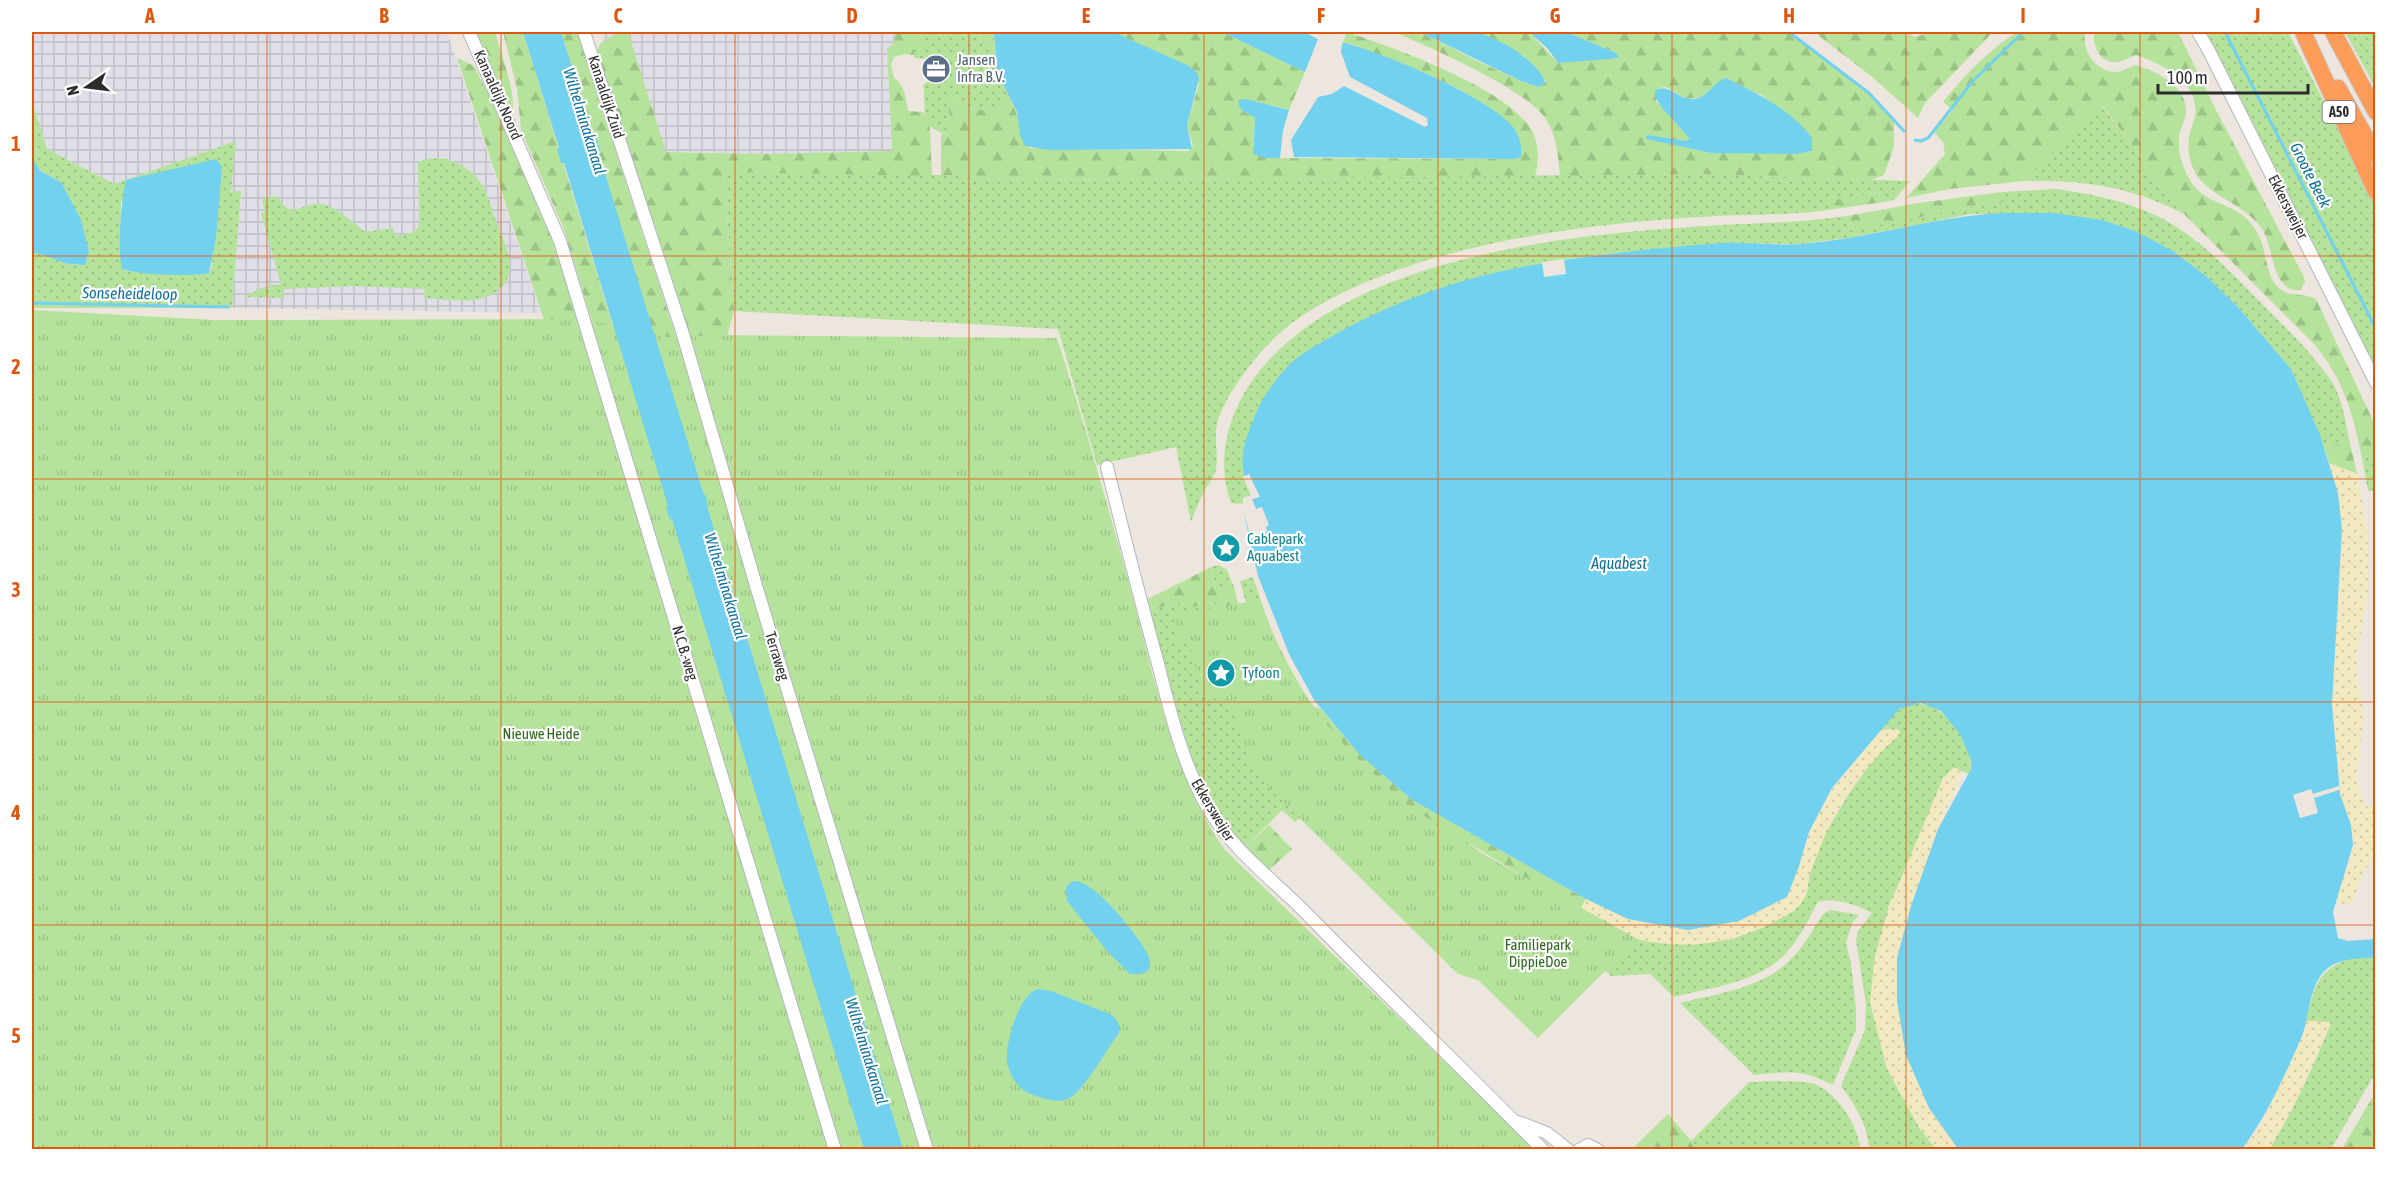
<svg xmlns="http://www.w3.org/2000/svg" width="2407" height="1181" viewBox="0 0 2407 1181" font-family="'Asap Condensed',sans-serif">
  <defs>
    <pattern id="industrial-grid" width="8" height="8" patternUnits="userSpaceOnUse" patternTransform="scale(1.5)"><rect width="8" height="8" fill="#e0dee6"/><path d="M0 4h8M4 0v8" fill="none" stroke="#c0bfc5"/></pattern>
    <pattern id="grass-dots" width="8" height="8" patternUnits="userSpaceOnUse" patternTransform="scale(1.5)"><rect width="8" height="8" fill="#b5e39b"/><path d="M2 2h.1M6 6h.1" fill="none" stroke="#9cc386" stroke-width="1.8" stroke-linecap="round"/></pattern>
    <pattern id="forest-firs" width="22" height="20" patternUnits="userSpaceOnUse" patternTransform="scale(1.5)"><rect width="22" height="20" fill="#b5e39b"/><path d="M5 1l3.5 6h-7zM16 11l3.5 6h-7z" fill="#9cc386"/></pattern>
    <pattern id="sand-dots" width="8" height="8" patternUnits="userSpaceOnUse" patternTransform="scale(1.5)"><rect width="8" height="8" fill="#f2e9c1"/><path d="M2 2h.1M6 6h.1" fill="none" stroke="#d0c8a6" stroke-width="1.8" stroke-linecap="round"/></pattern>
    <pattern id="park-tufts" width="24" height="20" patternUnits="userSpaceOnUse" patternTransform="scale(1.5)"><rect width="24" height="20" fill="#b5e39b"/><path d="M3 7l-1-3M5 7V3M7 7l1-3M15 17l-1-3M17 17v-4M19 17l1-3" fill="none" stroke="#9cc386"/></pattern>
  </defs>
  <rect width="100%" height="100%" fill="#ede6de"/>
  <path fill="url(#industrial-grid)" d="M32,32H447L541,313L232,308L241,192H231L235,142L114,184L47,149L32,101Z
    M600,32H895L894,44L887,48L892,151L765,154L637,151Z"/>
  <path fill="url(#grass-dots)" fill-rule="evenodd" d="M928,32H977L984,47L995,50L997,72L1012,102C986,111 977,116 953,98L948,100L952,135C915,128 928,112 923,85L928,81L927,59L914,58V48H925V36Z
    M2206,32H2288L2375,201V374Z
    M2345,32H2375V87Z
    M32,101L47,149L114,184L236,141L231,192L241,191L232,308H32V254L37,253L68,264L85,265L89,251L61,182L40,171L32,157ZM222,167L211,270L204,274L194,275L125,271L120,253L121,202Z
    M2102,106L2137,152L2148,174L2184,214C2130,186 2085,180 2024,181Z
    M443,158C457,162 469,168 478,179C488,191 491,207 496,221C504,242 523,274 496,292C476,306 447,299 424,298L425,289L355,286L284,289V298L243,297L264,287L281,284L261,214L265,212L262,199L277,196C294,225 302,198 326,205C340,210 353,223 365,232L393,228L395,236L411,233L418,228L419,223L418,162L427,159Z
    M724,172L941,175L1025,180L1696,174L1910,181L1894,200L1884,202L1879,192L1828,202V210C1786,216 1744,214 1701,217C1576,224 1401,247 1296,320C1275,335 1255,357 1240,379C1230,394 1217,414 1216,432C1215,445 1219,460 1215,473C1212,480 1207,486 1203,493C1199,502 1195,512 1191,522L1176,447L1097,465L1058,329L734,311Z
    M2056,189C2091,194 2124,200 2157,216C2200,237 2231,273 2265,307C2288,330 2313,354 2332,382C2342,398 2345,420 2349,438L2339,444L2324,447L2291,369L2237,306L2206,276L2173,251L2053,213L1971,214L1848,238L1800,244L1727,243L1615,253L1561,260L1243,477L1251,495L1245,504L1231,503C1216,463 1227,418 1250,384C1335,258 1567,234 1707,226C1754,223 1800,223 1847,216L1849,230L1972,207L2000,204L2002,192Z
    M2375,454V490L2368,491L2362,458Z
    M1219,565L1227,570L1234,587L1216,589L1211,567Z
    M1253,577L1275,642L1300,686L1312,707L1355,758L1536,894L1590,912L1730,940L1772,923L1795,910L1807,891L1809,876L1826,832L1850,792L1875,757L1899,735L1890,729L1881,730C1886,723 1892,714 1900,709C1935,686 1980,745 1969,774L1953,768L1888,907L1918,1126L1936,1149H1869C1868,1125 1855,1105 1841,1086L1865,1030L1866,1004L1856,940L1858,931L1872,913C1859,905 1833,897 1818,902C1809,918 1801,936 1789,950C1761,983 1713,987 1674,997L1650,974L1611,976L1560,928L1273,703L1240,581Z
    M1178,602L1188,608L1216,602L1231,623L1334,783L1295,822L1282,810L1243,850L1213,809L1190,758L1173,709L1148,612Z
    M1830,910L1859,915L1852,923L1846,943L1851,964L1856,1009V1030L1833,1085C1801,1069 1789,1071 1754,1075L1680,1003C1720,993 1766,988 1795,955C1806,943 1814,927 1824,913Z
    M2352,957L2375,958L2376,1071L2373,1077L2331,1149L2269,1150C2294,1109 2313,1067 2331,1023L2306,1021C2315,986 2315,972 2352,957Z
    M1777,1081C1788,1082 1800,1081 1811,1083C1835,1089 1859,1126 1860,1149H1698L1691,1141L1749,1082Z"/>
  <path fill="url(#forest-firs)" fill-rule="evenodd" d="M476,32H495C500,50 517,95 512,112Z
    M503,32H523L669,509L675,591L563,227L521,130L517,89Z
    M561,32H582L605,118L677,340L704,498Z
    M619,32H628L666,152L765,154L892,151L887,48L894,44L895,32H928L925,36V48H914V55L904,54L894,57L891,65L894,78C905,85 906,99 908,111L923,112L930,127L932,176L724,172L734,311L727,336L938,1105L596,52L601,43Z
    M977,32H994L995,50L984,47Z
    M1113,32H1222L1305,72L1289,110L1271,105L1243,111L1255,117L1253,147L1265,158L1515,159L1518,135C1489,93 1398,62 1351,44H1342L1347,32C1392,47 1510,89 1532,131C1539,143 1539,163 1535,176L1025,180L941,175V133L952,135L948,103V100L953,98C977,116 986,111 1012,102L1030,148L1188,151L1193,146L1187,125L1199,84L1195,71Z
    M1394,32H1420L1473,59L1521,81L1538,87L1545,83V80L1524,56L1474,32H1529L1558,63L1616,58V53L1566,32H1789L1869,93L1894,119V146L1884,175L1871,180L1696,174L1560,176C1558,156 1557,135 1545,118C1526,89 1429,47 1394,32ZM1666,87L1687,99L1701,97L1712,89H1748L1762,95L1811,152L1711,153L1647,139L1646,136L1648,135L1686,142L1690,139L1656,101L1659,88Z
    M1814,32H1910L1913,37L1926,34L1927,32H1993L1925,103L1918,118L1871,76Z
    M2017,32H2085C2082,51 2095,72 2117,72C2123,71 2130,67 2136,65C2157,72 2186,85 2186,111C2186,120 2180,128 2179,137C2178,153 2182,167 2190,180C2200,200 2226,203 2242,215C2272,238 2260,269 2278,287C2289,298 2303,292 2316,299L2375,425V454L2362,458C2352,411 2345,383 2315,345L2184,214L2148,174L2137,152L2103,106L2024,181L1950,189L1906,198L1945,154L1943,142L1934,132L1953,110L1943,102C1964,75 1989,50 2017,32Z
    M2094,32H2178L2216,110L2304,277L2305,282L2300,290C2271,293 2274,246 2262,229C2246,205 2215,199 2198,177C2190,166 2187,150 2189,137C2190,130 2194,123 2195,115C2200,82 2162,64 2136,55C2130,57 2123,62 2117,62C2100,64 2092,45 2094,32Z
    M457,58L474,66L518,151L543,208L673,626L559,365Z
    M1879,192L1884,202L1828,210V201Z
    M2002,192L2001,204L1972,207L1849,231L1847,216L1919,203Z
    M2349,438L2357,474L2329,463L2324,447L2339,444Z
    M1211,567L1216,589L1234,587L1243,623H1231L1216,602L1188,608L1178,602L1148,612L1146,600Z
    M1312,707L1320,708L1358,753L1412,800L1586,899L1581,908L1548,916L1539,886L1411,808L1355,758Z
    M1269,825L1292,849L1266,873L1243,850Z
    M2372,1098L2375,1100V1149H2342Z
    M1668,1114L1698,1149H1632Z"/>
  <path fill="url(#sand-dots)" d="M2329,463L2357,474C2365,510 2370,546 2368,583C2367,610 2358,637 2357,664C2356,680 2363,697 2363,714C2364,743 2348,781 2367,807L2375,803V856L2363,873L2353,901L2345,905L2336,900L2339,885L2349,865L2353,845L2351,825L2340,794L2332,704L2342,529Z
    M1898,729L1900,732L1899,735C1865,766 1837,804 1820,847C1817,857 1811,867 1809,877C1808,885 1808,892 1804,899C1798,909 1789,914 1779,919C1736,944 1685,951 1637,939L1581,908L1586,899L1628,919L1653,925L1739,921L1787,897L1798,869L1809,832L1833,788L1881,730Z
    M1953,768L1959,769L1961,776L1938,829L1911,906L1897,958V1000L1906,1055L1929,1108L1958,1149H1936L1918,1126L1887,1069L1870,1003L1875,955L1889,907L1943,778Z
    M2306,1021L2331,1022C2313,1066 2294,1109 2269,1149L2242,1150L2260,1126L2302,1034Z"/>
  <path fill="url(#park-tufts)" d="M32,310L215,320L584,319L668,337L719,335L1057,338C1084,422 1108,506 1131,591C1155,679 1172,775 1225,850L1535,1149H32Z
    M1260,600C1287,674 1320,726 1379,779C1390,789 1401,801 1413,809C1484,859 1563,896 1637,939L1538,1038L1478,980L1458,974L1268,787L1246,753L1229,699L1204,698L1189,643L1179,642L1173,615Z"/>
  <path fill="#72d1ee" d="M523,32H561L594,138L596,137L600,150L598,151L704,495H706L708,510L903,1149H864L672,519L670,520L666,507L668,506L564,163H561L557,149L559,148Z
    M994,32H1113L1189,66L1197,73L1199,79L1187,125L1192,149L1049,150L1025,146L1020,135L1017,112L997,72Z
    M1222,32H1304L1318,39L1305,72Z
    M1420,32C1437,31 1454,30 1471,32C1492,33 1540,61 1545,83L1538,87L1521,81Z
    M1529,32H1566L1616,53L1619,57L1610,59L1558,63L1548,49Z
    M1345,43C1384,53 1489,97 1513,127C1520,136 1522,147 1521,157L1515,159L1294,157L1291,140L1318,97L1332,94L1344,86L1425,127L1428,125L1427,118L1350,77L1341,52L1342,44Z
    M1726,78C1758,94 1790,109 1812,138V151L1796,154L1711,153L1646,139V136L1648,135L1686,141L1690,139L1662,108L1655,97V91C1668,81 1679,101 1694,99C1709,97 1713,82 1726,78Z
    M1246,99L1289,110L1283,130L1280,158H1265L1253,154L1255,118C1248,112 1236,111 1239,100Z
    M32,157L40,171L61,182L81,220L89,251L85,265L68,264L37,253L32,254Z
    M216,159L222,167L216,238L209,273C195,277 136,275 122,269C117,248 121,202 126,180Z
    M2003,213H2053L2102,220L2135,231L2173,251L2206,276L2237,306L2291,369L2320,435L2338,493L2342,529L2332,704L2340,794L2351,825L2353,845L2333,912L2338,938L2348,941L2375,939V958C2356,958 2334,958 2321,975C2309,992 2309,1017 2302,1036C2285,1075 2267,1116 2242,1149H1958L1929,1108L1906,1055L1897,1000V958L1911,906L1938,829L1971,769V760L1960,734L1941,711L1921,703L1899,709L1832,788L1809,832L1798,869L1787,897L1739,921L1688,930L1628,919L1586,899L1412,800L1358,753L1314,700L1289,654L1258,576L1243,510V498L1251,495C1236,460 1243,446 1256,413C1263,396 1277,378 1289,365C1300,354 1314,347 1327,339C1383,306 1453,280 1517,268C1586,255 1655,248 1724,243C1750,242 1776,246 1801,244C1869,239 1935,216 2003,213Z
    M1073,881C1094,879 1141,938 1149,957C1151,963 1150,966 1148,971L1141,974H1130L1107,951L1067,901L1066,887Z
    M1038,989L1051,991L1110,1014C1118,1019 1120,1025 1119,1033C1107,1049 1085,1088 1071,1097C1062,1103 1050,1101 1040,1097C1029,1094 1020,1090 1014,1080C1011,1075 1008,1067 1007,1062C1005,1043 1019,994 1038,989Z"/>
  <path fill="#ede6de" d="M1564,259L1566,274L1544,277L1542,262Z
    M1249,474L1260,497L1252,499L1256,509L1262,507L1269,525L1266,527L1267,531L1251,539L1243,510V498L1251,495L1243,477Z
    M2342,785V789L2314,798L2318,813L2300,818L2293,795L2311,789L2313,794Z"/>
  <g fill="none" stroke-linecap="round" stroke-linejoin="round">
    <path stroke="#72d1ee" stroke-width="3" d="M1789,32L1869,93L1904,131
      M2225,32L2376,329
      M1915,140L1921,141L1928,138L1973,81L2023,32
      M32,303L228,307"/>
    <g stroke="#b2b5bf" stroke-width="14">
      <path id="minor" d="M469,32L560,241L835,1150
        M584,32L682,331L757,589L927,1150
        M2198,32L2209,51L2376,383
        M1107,467C1123,531 1139,596 1157,660C1170,711 1182,764 1209,810C1234,851 1271,878 1305,912C1383,992 1464,1070 1543,1150
        M1518,1122L1547,1133L1568,1150
        M1579,1150L1588,1145L1598,1150"/>
    </g>
    <g stroke="#c8c8c8" stroke-width="18">
      <path id="highway" d="M2303,32L2376,192
        M2333,32L2376,112
        M2338,88L2376,156"/>
    </g>
    <use href="#minor" stroke="#fff" stroke-width="12"/>
    <use href="#highway" stroke="#fd9b59" stroke-width="16"/>
  </g>
  <path fill="none" stroke="#df570e" stroke-width="1.5" stroke-opacity="0.55" d="M267,32V1150M501,32V1150M735,32V1150M969,32V1150M1204,32V1150M1438,32V1150M1672,32V1150M1906,32V1150M2140,32V1150M32,256H2376M32,479H2376M32,702H2376M32,925H2376"/>
  <defs>
    <g id="office-disc" transform="scale(1.5)"><circle r="9.5" fill="#5c6f8a" stroke="#fff"/><path d="M-6-3h4V-5.5h4V-3h4V5H-6ZM-1-4.5V-3h2v-1.5ZM-6 0V1H6V0Z" fill="#fff"/></g>
    <g id="sight-disc" transform="scale(1.5)"><circle r="9.5" fill="#0f9aa8" stroke="#fff"/><path d="M0-6L1.8-2.2L6-1.7L2.9 1.2L3.7 5.4L0 3.3L-3.7 5.4L-2.9 1.2L-6-1.7L-1.8-2.2Z" fill="#fff"/></g>
  </defs>
  <g fill-rule="evenodd">
    <use href="#office-disc" x="936" y="69"/>
    <use href="#sight-disc" x="1226" y="548"/>
    <use href="#sight-disc" x="1221" y="673"/>
  </g>
  <g text-anchor="middle" stroke-width="4.5" stroke-linejoin="round" paint-order="stroke">
    <rect fill="#fff" stroke="#6b6b6b" stroke-width="1.5" x="2322.5" y="101" width="33" height="22" rx="4.5"/>
    <g font-size="14" font-weight="bold" fill="#2c2c2c">
      <text x="2339" y="117">A50</text>
    </g>
    <g font-size="15" fill="#4e5e75" stroke="#fff" text-anchor="start">
      <text x="957" y="65">Jansen<tspan x="957" dy="17">Infra B.V.</tspan></text>
    </g>
    <g font-size="15" fill="#2c2c2c" stroke="#fff">
      <text transform="translate(498 95) rotate(66)" y="5">Kanaaldijk Noord</text>
      <text transform="translate(606 97) rotate(72)" y="5">Kanaaldijk Zuid</text>
      <text transform="translate(2288 207) rotate(63)" y="5">Ekkersweijer</text>
      <text transform="translate(685 653) rotate(73)" y="5">N.C.B.-weg</text>
      <text transform="translate(777 656) rotate(73)" y="5">Terraweg</text>
      <text transform="translate(1213 810) rotate(59)" y="5">Ekkersweijer</text>
    </g>
    <g font-size="15" fill="#0d838f" stroke="#fff" text-anchor="start">
      <text x="1247" y="544">Cablepark<tspan x="1247" dy="17">Aquabest</tspan></text>
      <text x="1242" y="678">Tyfoon</text>
    </g>
    <g font-size="15" fill="#2d691b" stroke="#fff">
      <text x="541" y="739">Nieuwe Heide</text>
      <text x="1538" y="950">Familiepark<tspan x="1538" dy="17">DippieDoe</tspan></text>
    </g>
    <g font-size="16" font-style="italic" fill="#0e709d" stroke="#fff">
      <text transform="translate(585 121) rotate(73)" y="6">Wilhelminakanaal</text>
      <text transform="translate(2311 175) rotate(63)" y="6">Groote Beek</text>
      <text transform="translate(130 293) rotate(1)" y="6">Sonseheideloop</text>
      <text x="1619" y="569">Aquabest</text>
      <text transform="translate(726 586) rotate(73)" y="6">Wilhelminakanaal</text>
      <text transform="translate(867 1051) rotate(73)" y="6">Wilhelminakanaal</text>
    </g>
  </g>
  <rect width="2407" height="1181" fill="none" stroke="#ffffff" stroke-width="66"/>
  <g transform="translate(87 87) rotate(256)" stroke="#ffffff" stroke-width="4.5" paint-order="stroke">
  <path d="M0-4.5L10 22L0 15L-10 22Z" fill="#2c2c2c"/>
  <text y="-9" font-size="16" font-weight="bold" text-anchor="middle" fill="#2c2c2c">N</text>
  </g>
  <path d="M2158 84v9h150v-9" fill="none" stroke="#2c2c2c" stroke-width="3"/>
  <text x="2167" y="84" font-size="18" fill="#2c2c2c" stroke="#ffffff" stroke-width="4.5" paint-order="stroke">100 m</text>
  <rect x="33" y="33" width="2341" height="1115" fill="none" stroke="#df570e" stroke-width="2"/>
  <g font-size="20" text-anchor="middle" font-weight="bold" fill="#df570e">
    <text x="150" y="23">A</text>
    <text x="384" y="23">B</text>
    <text x="618" y="23">C</text>
    <text x="852" y="23">D</text>
    <text x="1086" y="23">E</text>
    <text x="1321" y="23">F</text>
    <text x="1555" y="23">G</text>
    <text x="1789" y="23">H</text>
    <text x="2023" y="23">I</text>
    <text x="2257" y="23">J</text>
    <text x="16" y="151">1</text>
    <text x="16" y="374">2</text>
    <text x="16" y="597">3</text>
    <text x="16" y="820">4</text>
    <text x="16" y="1043">5</text>
  </g>
</svg>
